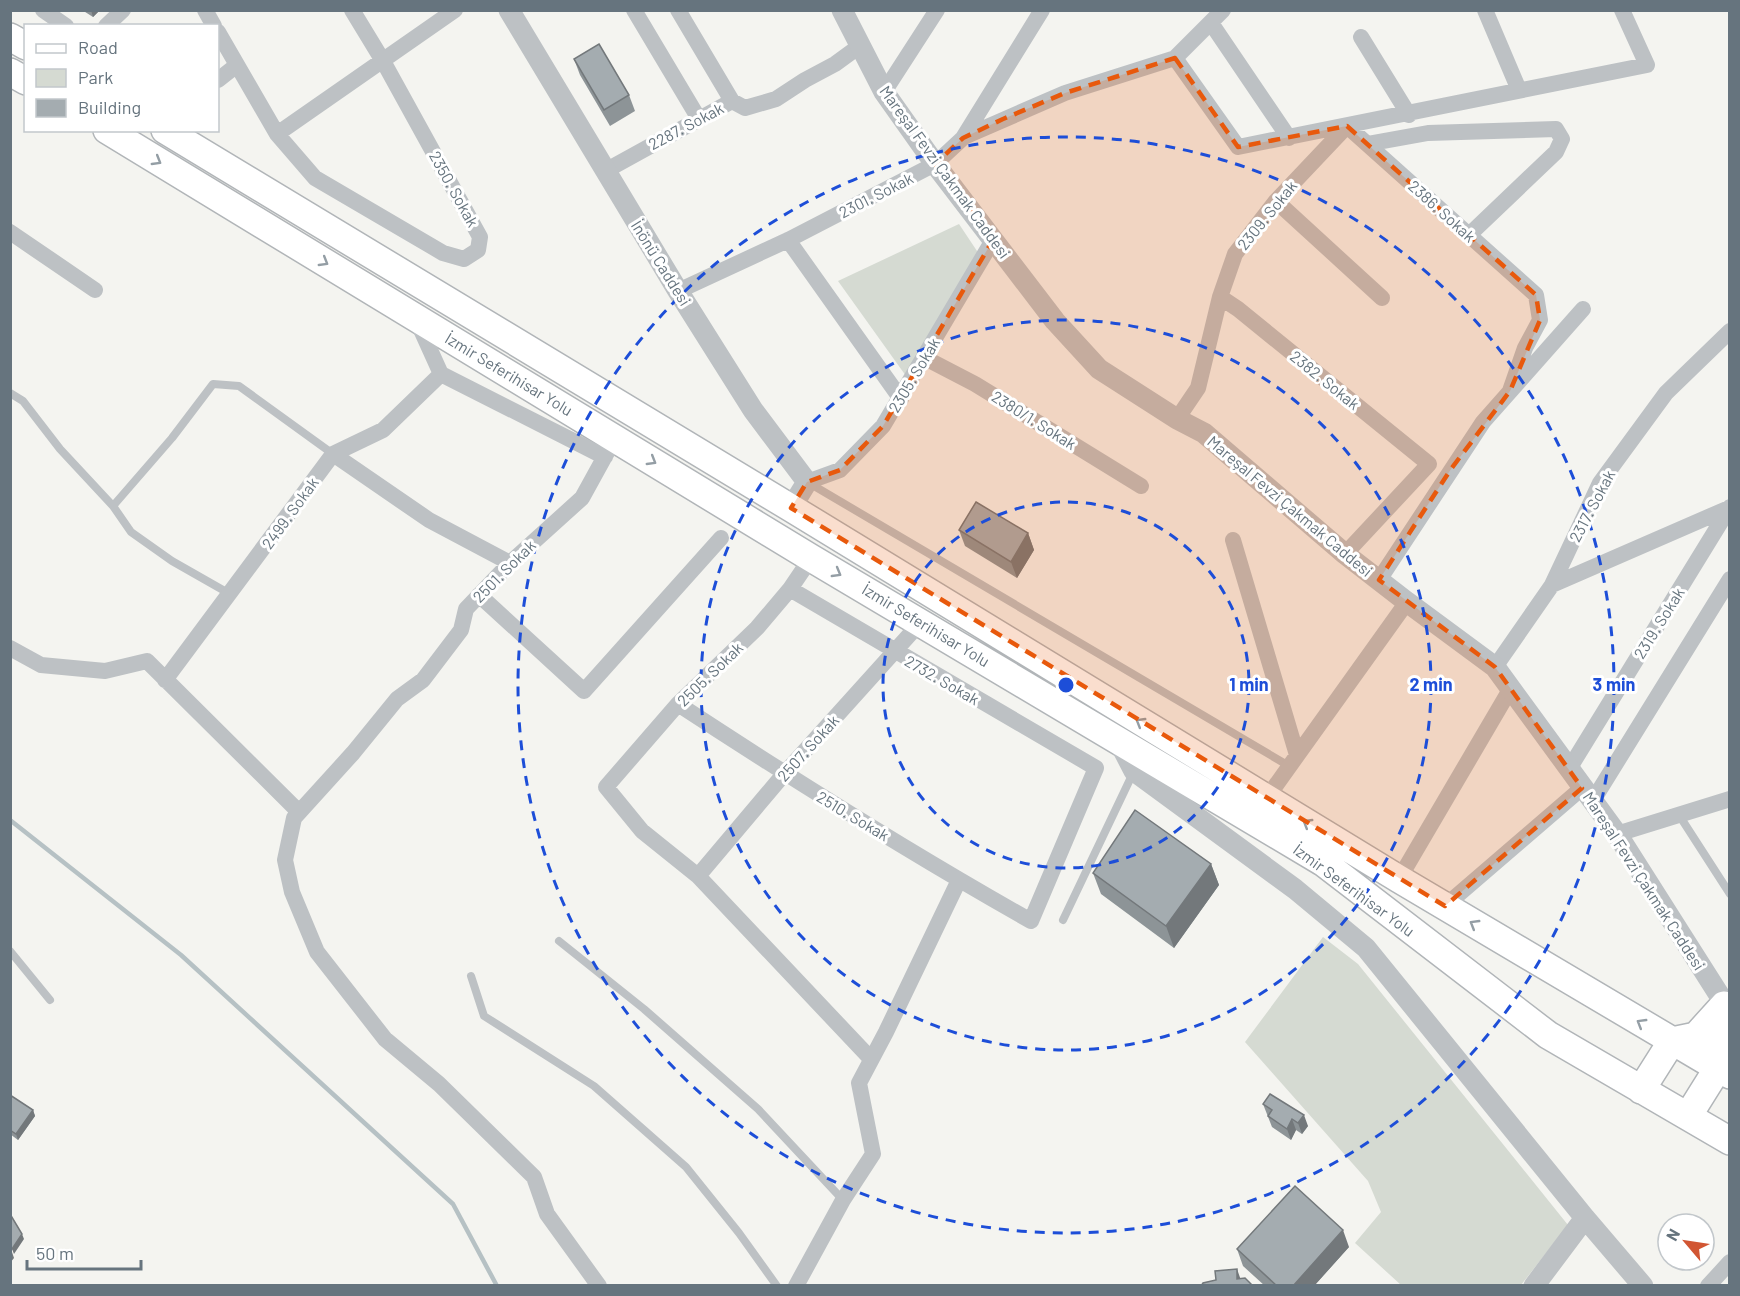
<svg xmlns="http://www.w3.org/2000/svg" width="1740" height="1296" viewBox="0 0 1740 1296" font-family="Barlow,sans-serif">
  <rect width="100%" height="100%" fill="#f4f4f0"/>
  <path fill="#d5dad2" d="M959,224L979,254L906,376L838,281Z
    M1323,937L1358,964L1568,1225L1521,1285H1401L1355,1243L1381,1212L1368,1181L1245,1042Z"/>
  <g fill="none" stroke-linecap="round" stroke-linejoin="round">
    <path stroke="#b6c1c4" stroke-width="4.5" d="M10,820L181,955L453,1204L497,1286"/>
    <g stroke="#b1b5b8" stroke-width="30">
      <path id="primary" d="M10,37L26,46
        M10,72L26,81
        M107,130L811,558L1324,863L1548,1035L1730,1141
        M165,130L791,508L1399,879L1730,1075
        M1641,1090L1672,1041L1696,1036L1724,1005
        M1688,1116L1718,1068L1719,1048L1730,1034"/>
    </g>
    <path stroke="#bdc1c4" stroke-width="8" d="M10,393L23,401L60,449L113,506
      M809,483L1289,766
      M230,594L172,561L131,532L113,506L172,438L213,384L239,386L333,454
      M1679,815L1730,894
      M1063,920L1134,771
      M559,941L644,1009L758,1109L843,1200
      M10,951L50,1000
      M471,976L484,1016L594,1086L686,1167L739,1233L777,1286"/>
    <path stroke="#bdc1c4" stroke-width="16" d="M43,10L66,26
      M205,10L214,26
      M634,10L699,119
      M678,10L732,101
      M1485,10L1519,90
      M1211,23L1289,138
      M106,26L123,10
      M218,32L277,134L315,178L443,253L464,259L478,250L480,237L383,61L352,10
      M1361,37L1409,115
      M1175,58L1238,147L1647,65L1622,10
      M218,80L237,65
      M884,92L937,10
      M277,134L455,10
      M964,137L1065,93L1175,58L1223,10
      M1367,144L1428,133L1556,129L1562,139L1556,152L1469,235
      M605,171L732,101L745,108L776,99L805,80L835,64L861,45
      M1276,201L1382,298
      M10,232L95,290
      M788,240L901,399
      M678,291L788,240L935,164L963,138L1042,10
      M1220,297L1238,309L1429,464L1345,554
      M417,321L441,374
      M925,358L975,384L1141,486
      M441,374L605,457
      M1177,419L1198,388L1220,297L1235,254L1276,201L1347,126L1536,295L1540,320L1525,348L1510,391
      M333,454L429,520L510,563
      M807,482L840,470L883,426L993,240
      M1233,540L1297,755
      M811,558L790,589L757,628L678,704L606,787L642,831L698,876L871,1059
      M1379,580L1483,422L1583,309
      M1552,585L1729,508
      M479,595L584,691L721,538
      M10,648L41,665L105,671L147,661L299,812
      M1495,667L1552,585L1600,483L1666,393L1730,331
      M165,680L333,454L383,430L441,374
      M678,704C794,780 910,853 1031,921L1096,768L790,589
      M1569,769L1730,507
      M1266,799L1407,602
      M1592,802L1730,579
      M1617,834L1730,799
      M698,876L784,774L921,622
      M1399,879L1511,688
      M1445,906L1582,788
      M599,1286L547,1214L534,1177L439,1084L385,1039L317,952L292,892L285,860L294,818L353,753L397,699L423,680L461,630L466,609L510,563L582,498L615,438
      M796,1286L843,1200L873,1154L859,1083L886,1032L959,880
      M1708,1286L1730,1262"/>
    <path stroke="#bdc1c4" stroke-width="21" d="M509,10L678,291L753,410L807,482L791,508
      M842,10L884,92L935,164L1055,321L1099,369L1177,419L1204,433L1345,554L1407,602L1495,667L1617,834L1730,1012
      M1118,740L1134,771L1295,889L1366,948L1585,1218L1643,1286
      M1534,1286L1585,1218"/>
    <use href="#primary" stroke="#fff" stroke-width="27"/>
  </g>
  <path fill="#8d9497" d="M82,10H100L93,17Z
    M574,59L629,95L635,111L610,126L580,75Z
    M959,530L1028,533L1034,550L1017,578L965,546Z
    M1211,864L1219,885L1174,948L1101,894L1093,873Z
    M10,1095L33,1110L35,1116L18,1140L10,1134Z
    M1263,1104L1308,1126L1302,1134L1296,1130L1291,1140L1272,1127Z
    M1349,1247L1314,1286H1265L1243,1266L1237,1249Z"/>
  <path fill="#73787b" d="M91,10H100L93,17Z
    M1028,533L1034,550L1017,578L1011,562Z
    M1211,864L1219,885L1174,948L1166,926Z
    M33,1110L35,1116L18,1140L16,1134Z
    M1304,1115L1308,1126L1302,1134L1298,1123Z
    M1292,1119L1296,1130L1291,1140L1287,1129Z
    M1343,1230L1349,1247L1314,1286H1293Z
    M22,1234L24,1239L14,1254L12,1249Z
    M12,1252L14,1258L10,1263V1255Z
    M1237,1269L1243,1286L1237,1279Z"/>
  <path fill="#a4acb0" stroke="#73787b" stroke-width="1.5" d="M599,44L629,95L604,110L574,59Z
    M976,502L1028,533L1011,562L959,530Z
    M1135,810L1211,864L1166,926L1093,873Z
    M1270,1094L1304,1115L1298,1123L1292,1119L1287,1129L1268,1116L1272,1110L1263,1104Z
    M10,1095L33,1110L16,1134L10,1130Z
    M1295,1186L1343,1230L1293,1286H1277L1237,1249Z
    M10,1214L22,1234L12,1249L10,1248Z
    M1237,1269V1279L1245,1278L1253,1286H1201L1203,1283L1216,1280L1215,1271Z"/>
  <defs><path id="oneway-chevron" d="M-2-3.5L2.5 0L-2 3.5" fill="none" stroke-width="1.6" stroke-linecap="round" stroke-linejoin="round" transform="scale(1.5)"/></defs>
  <g stroke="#949ea5">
    <use href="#oneway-chevron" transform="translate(157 161) rotate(31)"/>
    <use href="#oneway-chevron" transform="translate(324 262) rotate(31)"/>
    <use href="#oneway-chevron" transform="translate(652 461) rotate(31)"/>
    <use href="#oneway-chevron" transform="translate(837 573) rotate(30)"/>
    <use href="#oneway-chevron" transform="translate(1140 722) rotate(-149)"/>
    <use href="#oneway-chevron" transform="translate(1307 823) rotate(-149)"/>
    <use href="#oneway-chevron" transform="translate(1474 924) rotate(-149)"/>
    <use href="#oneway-chevron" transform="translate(1641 1023) rotate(-149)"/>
  </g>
  <path fill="#e8590c" fill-opacity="0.2" stroke="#e8590c" stroke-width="4.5" stroke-dasharray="12 8" stroke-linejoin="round" d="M1175,58L1238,147L1347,126L1536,295L1540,320L1510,391L1451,469L1379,580L1495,667L1582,788L1445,906L791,508L807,482L840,470L883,426L993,240L935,164L963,138L1003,119L1065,93Z"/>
  <g fill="none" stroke="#1d4ed8" stroke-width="3" stroke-dasharray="10 8">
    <circle cx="1066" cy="685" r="183"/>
    <circle cx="1066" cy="685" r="365"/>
    <circle cx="1066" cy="685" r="548"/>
  </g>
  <g text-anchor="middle" stroke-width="6" stroke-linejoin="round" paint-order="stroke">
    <g font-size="16" fill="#66747e" stroke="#fff">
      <text transform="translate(686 126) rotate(-28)" y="6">2287. Sokak</text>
      <text transform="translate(945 172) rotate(54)" y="6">Mareşal Fevzi Çakmak Caddesi</text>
      <text transform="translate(454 189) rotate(61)" y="6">2350. Sokak</text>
      <text transform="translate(876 195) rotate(-27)" y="6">2301. Sokak</text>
      <text transform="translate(1442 211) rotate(42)" y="6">2386. Sokak</text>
      <text transform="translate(1267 215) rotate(-51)" y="6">2309. Sokak</text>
      <text transform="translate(661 263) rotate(58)" y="6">İnönü Caddesi</text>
      <text transform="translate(509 374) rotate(31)" y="6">İzmir Seferihisar Yolu</text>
      <text transform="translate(914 375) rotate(-59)" y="6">2305. Sokak</text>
      <text transform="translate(1325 380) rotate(39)" y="6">2382. Sokak</text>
      <text transform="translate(1034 420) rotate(32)" y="6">2380/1. Sokak</text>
      <text transform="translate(1290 506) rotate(40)" y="6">Mareşal Fevzi Çakmak Caddesi</text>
      <text transform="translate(1592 506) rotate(-62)" y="6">2317. Sokak</text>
      <text transform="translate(290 513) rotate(-54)" y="6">2499. Sokak</text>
      <text transform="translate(504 571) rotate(-45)" y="6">2501. Sokak</text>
      <text transform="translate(1659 623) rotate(-58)" y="6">2319. Sokak</text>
      <text transform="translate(926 625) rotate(31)" y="6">İzmir Seferihisar Yolu</text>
      <text transform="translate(710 674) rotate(-44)" y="6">2505. Sokak</text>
      <text transform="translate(942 680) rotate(30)" y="6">2732. Sokak</text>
      <text transform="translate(808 748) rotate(-48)" y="6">2507. Sokak</text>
      <text transform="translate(853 816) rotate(31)" y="6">2510. Sokak</text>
      <text transform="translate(1644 881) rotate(57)" y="6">Mareşal Fevzi Çakmak Caddesi</text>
      <text transform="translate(1354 890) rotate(36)" y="6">İzmir Seferihisar Yolu</text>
    </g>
  </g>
  <circle cx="1066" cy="685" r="9" fill="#1d4ed8" stroke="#fff" stroke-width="3"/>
  <g font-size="18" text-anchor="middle" font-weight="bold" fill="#1d4ed8" stroke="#fff" stroke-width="6" stroke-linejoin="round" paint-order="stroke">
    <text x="1249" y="691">1 min</text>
    <text x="1431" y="691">2 min</text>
    <text x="1614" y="691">3 min</text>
  </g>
  <rect width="1740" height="1296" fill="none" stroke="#66747e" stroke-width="24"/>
  <rect x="24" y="24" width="195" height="108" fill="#ffffff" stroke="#c2c7cb" stroke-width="1.5"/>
  <rect x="36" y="44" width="30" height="9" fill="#ffffff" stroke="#c2c7cb" stroke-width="1.5"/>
  <text x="78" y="54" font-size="18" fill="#66747e">Road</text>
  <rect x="36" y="69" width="30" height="18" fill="#d5dad2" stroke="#c2c7cb" stroke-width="1.5"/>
  <text x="78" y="84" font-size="18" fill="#66747e">Park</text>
  <rect x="36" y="99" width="30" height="18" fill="#a4acb0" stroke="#c2c7cb" stroke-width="1.5"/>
  <text x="78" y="114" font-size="18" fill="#66747e">Building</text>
  <g transform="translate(1686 1242) rotate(299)"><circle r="28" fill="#ffffff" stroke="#c2c7cb" stroke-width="1.5"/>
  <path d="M0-4.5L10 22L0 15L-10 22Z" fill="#d15633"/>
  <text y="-9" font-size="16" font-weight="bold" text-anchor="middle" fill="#66747e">N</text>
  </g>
  <path d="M27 1260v9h114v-9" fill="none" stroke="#66747e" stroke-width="3"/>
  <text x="36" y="1260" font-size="18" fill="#66747e" stroke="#ffffff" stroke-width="4.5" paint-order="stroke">50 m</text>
</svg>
